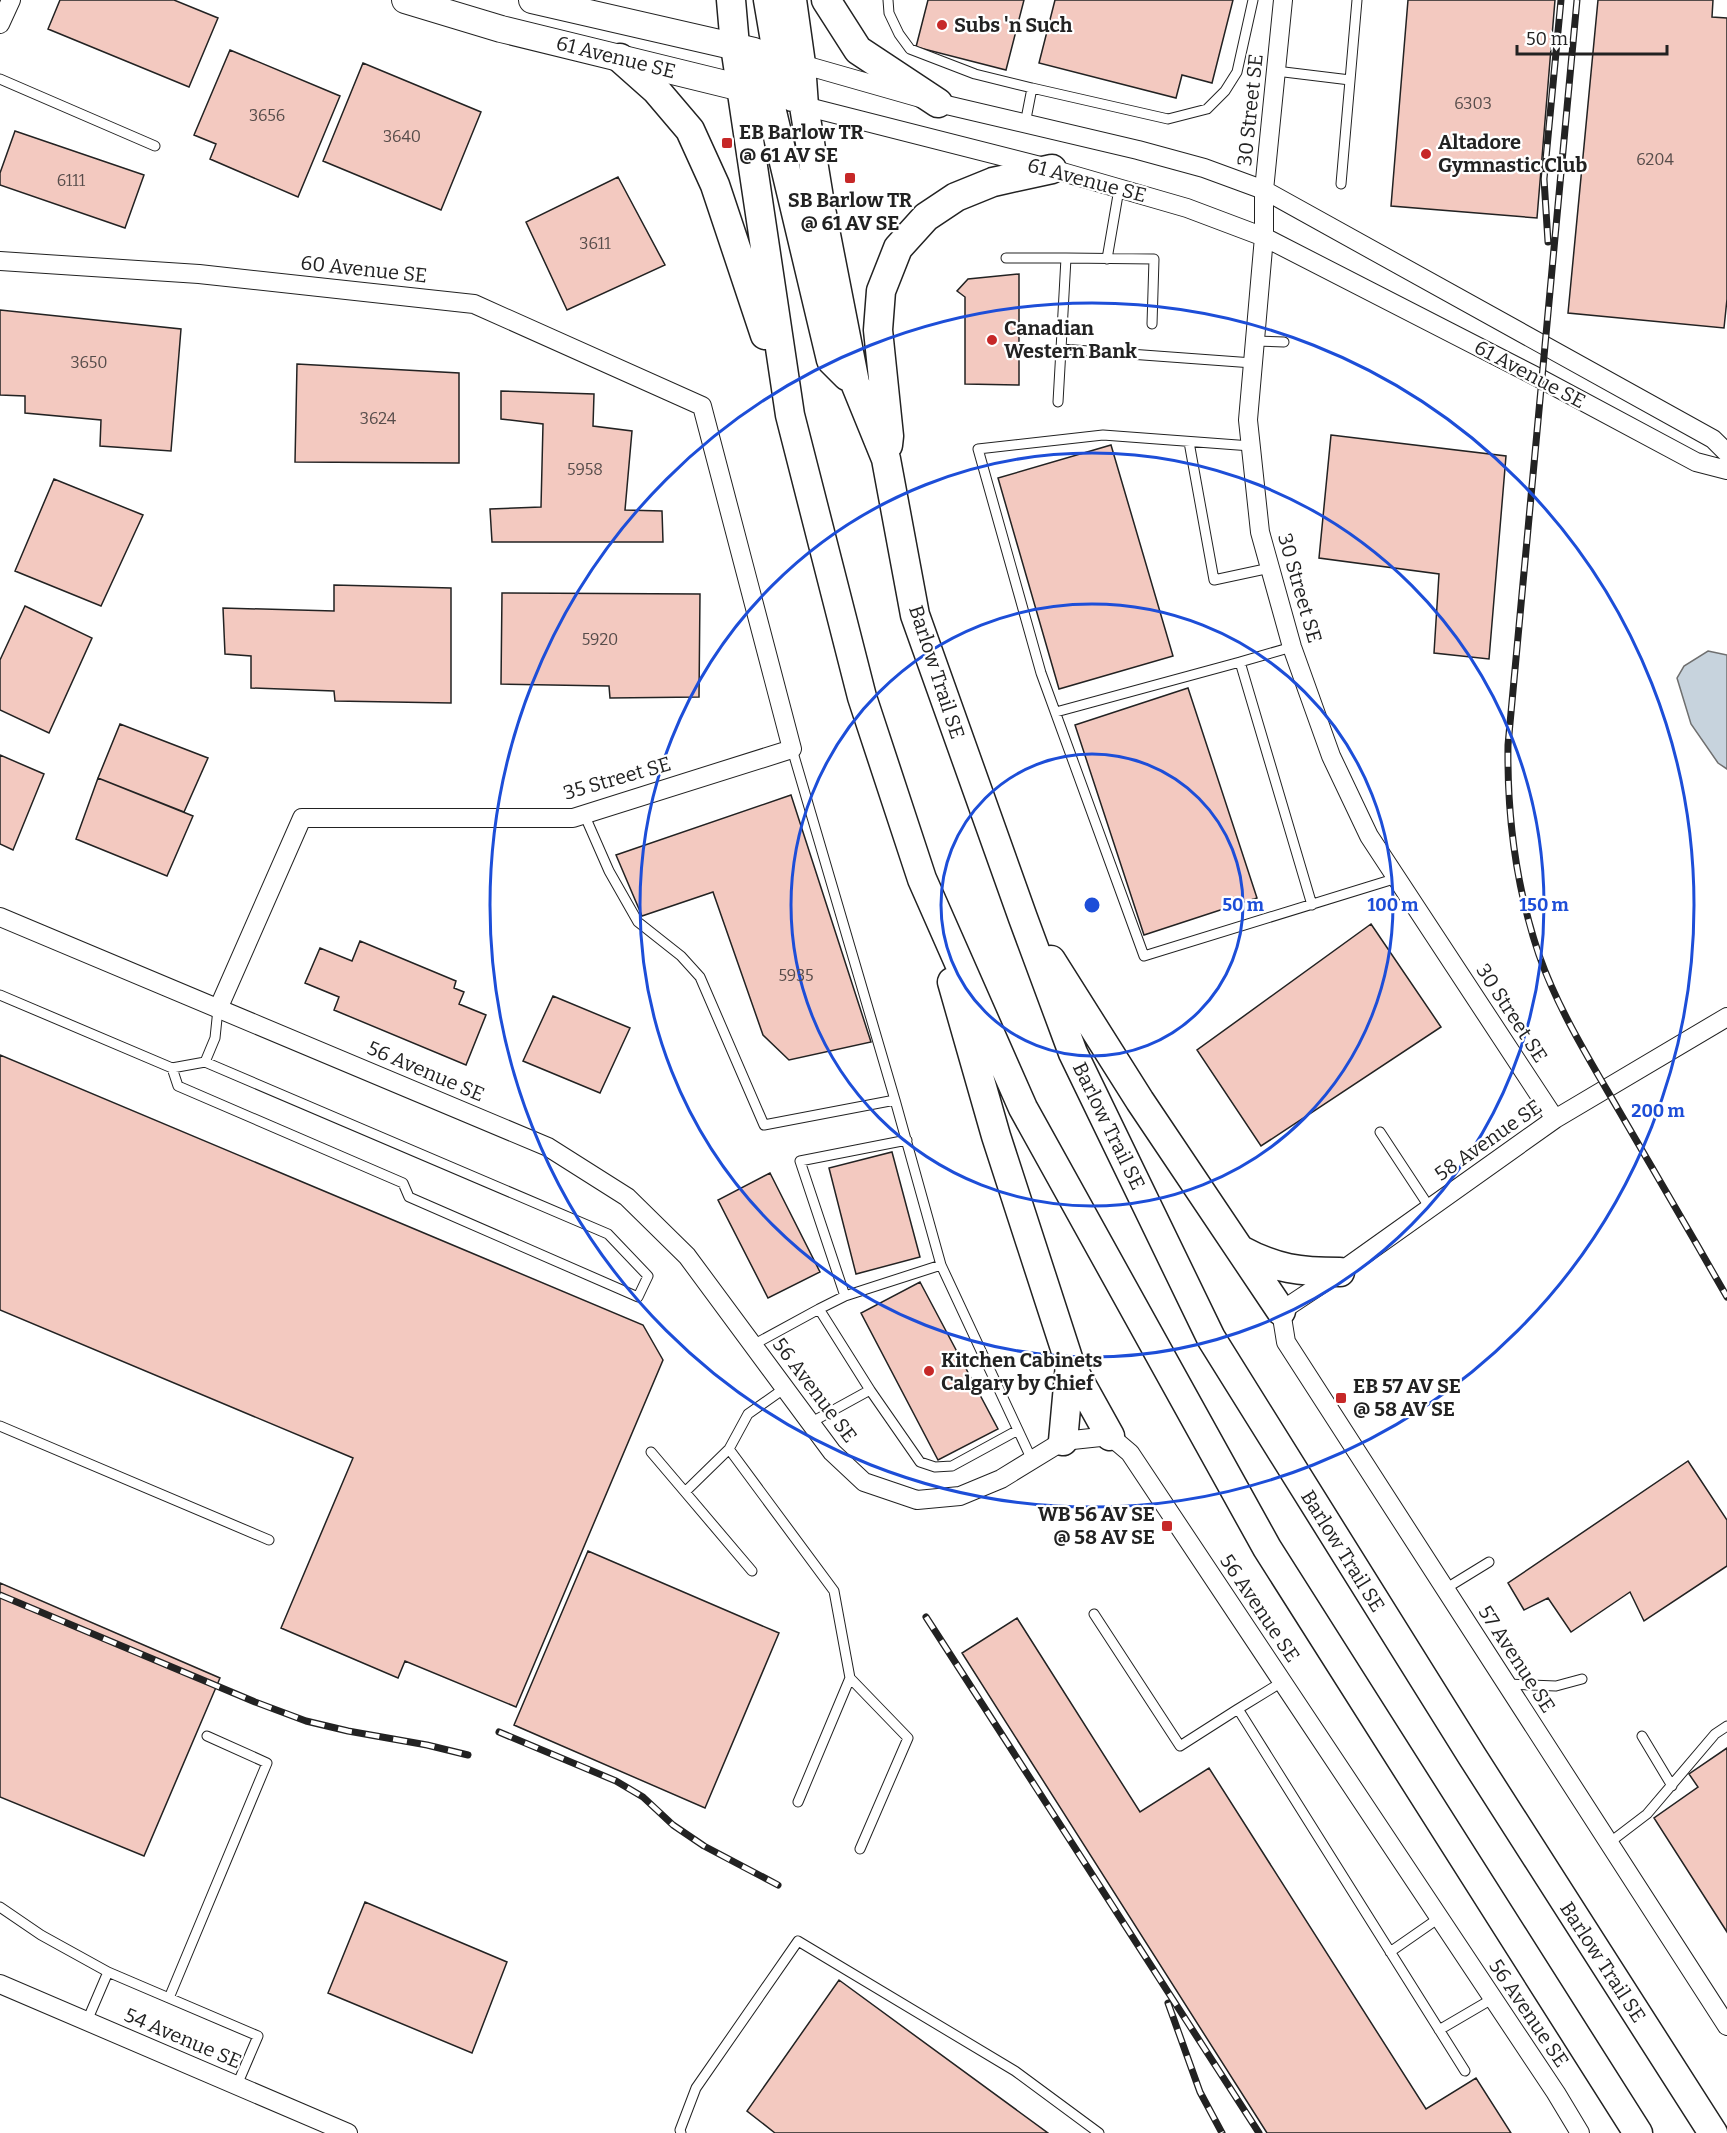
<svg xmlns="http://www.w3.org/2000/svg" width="1727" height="2133" viewBox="0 0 1727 2133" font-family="Bitter,serif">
  <rect width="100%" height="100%" fill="#fff"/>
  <path fill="#c7d3dd" stroke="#6f6f6f" stroke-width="1.5" d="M1708,651L1727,655V769L1718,763L1691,724L1677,678L1684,666Z"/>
  <path fill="#f3c9c0" stroke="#222" stroke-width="1.5" d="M60,0H174L218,18L189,87L48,29Z
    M928,0H1024L1006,70L916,47Z
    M1055,0H1233L1212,83L1182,75L1176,98L1039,63Z
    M1408,0H1555L1537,218L1391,206Z
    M1598,0H1713L1712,17L1727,18V299L1724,328L1568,313Z
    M230,50L340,96L298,197L210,159L216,144L194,135Z
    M363,63L481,112L441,210L323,161Z
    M15,131L144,175L125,228L0,185V173Z
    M618,177L665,265L567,310L526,222Z
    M1019,274V385L965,384V297L957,291L968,279Z
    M0,310L181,329L171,451L100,446L101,420L25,413V396L0,395Z
    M297,364L459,373V463L295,462Z
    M501,391L594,394L593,426L632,431L625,510L662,511L663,542H492L490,509L541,507L543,424L501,419Z
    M1331,435L1506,456L1489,659L1434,653L1439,574L1319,558Z
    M1111,445L1173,656L1059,689L998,478Z
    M54,479L143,515L101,606L15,571Z
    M334,585L451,588V703L335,701L334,691L251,688V656L225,654L223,608L334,611Z
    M502,593L700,594L699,697L610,698L609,686L501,684Z
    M25,606L92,638L49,733L0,710V660Z
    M1188,688L1257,898L1144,935L1075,725Z
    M120,724L208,758L184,812L98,778Z
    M0,755L44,774L13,850L0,844Z
    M98,778L193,816L167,876L76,839Z
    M791,795L871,1042L789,1060L763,1035L713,892L642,916L616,855Z
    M1371,924L1441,1027L1261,1146L1197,1050Z
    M360,941L456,981L454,988L464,992L459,1004L486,1015L466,1065L334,1010L339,997L305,983L320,948L352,961Z
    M553,996L630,1028L600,1093L523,1061Z
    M0,1055L643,1325L663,1360L516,1707L405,1661L398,1678L281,1628L353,1458L0,1310Z
    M892,1152L920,1257L856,1274L829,1168Z
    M770,1173L820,1272L768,1298L718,1200Z
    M920,1282L998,1429L938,1460L861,1313Z
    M1688,1461L1727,1520V1566L1644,1621L1630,1592L1571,1632L1548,1598L1524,1610L1508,1583Z
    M588,1551L779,1633L705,1808L514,1725Z
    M0,1583L220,1678L144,1856L0,1797Z
    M1017,1618L1140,1812L1209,1768L1426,2109L1476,2078L1511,2133H1267L962,1653Z
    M1727,1748V1932L1654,1818L1698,1787L1689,1774Z
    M365,1902L507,1962L472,2053L328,1993Z
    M839,1980L1048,2133H775L747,2111Z"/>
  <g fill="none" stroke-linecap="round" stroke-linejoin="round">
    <g stroke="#222" stroke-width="11">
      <path id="lane" d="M888,0L889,13L899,34L910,49L975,74L1032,88
        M1276,71L1350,80
        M0,79L155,146
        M1025,124L1032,88L1168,119L1207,109L1225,91L1237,72L1253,0
        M1341,184L1357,0
        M1006,258H1066
        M1107,259L1119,189
        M1255,341L1284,342
        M1061,349L1066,258L1154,259L1152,324
        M1058,402L1061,349L1253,363
        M1189,442L1214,580L1270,568
        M1251,446L1103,435L978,449L1041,673L1144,956L1397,878
        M1292,647L1240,662L1312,905
        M1056,712L1240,662
        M584,814L609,871L638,922L681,956L700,977L764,1125L895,1100L792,749
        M0,995L172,1068L205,1062
        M172,1068L178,1086L403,1183L409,1197L638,1297L648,1276L608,1234L205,1062L215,1038L218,1009
        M895,1100L941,1265L1032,1460
        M1380,1132L1430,1208
        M845,1296L800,1161L907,1140
        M819,1309L845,1296L941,1265
        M753,1345L819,1309L870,1390
        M810,1423L870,1390L920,1462L935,1467L952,1466L1018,1430
        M0,1426L269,1540
        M729,1449L748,1414L785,1388
        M651,1452L685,1492L729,1449L834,1591L850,1678
        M685,1492L752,1571
        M1445,1589L1489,1562
        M1094,1614L1180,1746L1238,1709L1465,2071
        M1506,1684L1556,1686L1582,1679
        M1238,1709L1282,1682
        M1642,1736L1672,1786
        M798,1802L850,1678L908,1738L860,1849
        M1609,1843L1647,1814L1715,1734L1727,1726
        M0,1907L41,1935L108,1972
        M1390,1952L1439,1918
        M169,1998L267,1763L207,1736
        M87,2021L108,1972L258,2036L237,2085
        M1439,2030L1492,1999
        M681,2133L680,2130L696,2088L798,1941L1015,2071L1099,2133"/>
    </g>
    <g stroke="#222" stroke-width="20">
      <path id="street" d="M1283,0L1264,190V237L1248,420L1260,532L1292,647L1331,756L1369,836L1555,1119
        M0,24L11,0
        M801,64L938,103L1138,150L1204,168L1264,190L1713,439L1727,453
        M804,106L1052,169L1187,208L1264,237L1541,379L1696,462L1727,470
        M0,261L199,274L474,304L702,406L792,749L573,818H302L218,1009
        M0,917L548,1147L627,1197L687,1256L832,1452L864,1482L917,1500L960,1496L1001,1479L1063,1441L1110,1436L1130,1453L1556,2093L1580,2133
        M1727,1017L1555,1119L1340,1272L1281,1311L1286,1342L1727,2026
        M0,1984L348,2133"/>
    </g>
    <g stroke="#222" stroke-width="28">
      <path id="secondary" d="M405,0L501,29L758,92
        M532,0L754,51"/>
    </g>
    <g stroke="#222" stroke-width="31">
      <path id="primary" d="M731,0L735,46L790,415L862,697L922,879L1023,1108L1267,1548L1638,2133
        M768,0L783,88L793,97
        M792,0L801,64L804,106L820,204L855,383L886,459L915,615L1023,918L1073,1053L1211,1338L1472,1756L1713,2133
        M826,0L858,50L938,103
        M735,46C760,61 760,68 768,95L831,360L847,376
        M620,58L656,90L690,130L715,185L765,335
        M888,445L889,436L878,330L881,291L898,248L926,217L956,197L993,182L1052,169
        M1051,960L1140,1101L1281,1311
        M952,982L996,1136L1070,1364L1110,1436
        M1241,1250C1276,1269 1300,1272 1340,1272
        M1063,1441L1070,1364"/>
    </g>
    <use href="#lane" stroke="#fff" stroke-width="9"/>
    <use href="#street" stroke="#fff" stroke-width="18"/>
    <use href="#secondary" stroke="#fff" stroke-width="26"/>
    <use href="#primary" stroke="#fff" stroke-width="28"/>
    <g stroke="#222" stroke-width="7">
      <path id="rail" d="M1577,0L1508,745C1507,816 1516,887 1539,955C1558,1009 1589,1059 1618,1109C1654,1171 1691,1234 1727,1297
        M1548,242L1544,179L1561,0
        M0,1595L255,1702L306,1721L348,1731L427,1745L468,1755
        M926,1617L1259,2133
        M499,1732L616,1781L643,1797L673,1825L704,1846L778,1885
        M1168,2003L1200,2092L1222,2133"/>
    </g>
    <use href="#rail" stroke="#fff" stroke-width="4.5" stroke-dasharray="14" stroke-linecap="butt"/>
  </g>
  <g fill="none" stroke="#1d4ed8" stroke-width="3">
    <circle cx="1092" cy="905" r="151"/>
    <circle cx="1092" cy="905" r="301"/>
    <circle cx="1092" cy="905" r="452"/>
    <circle cx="1092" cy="905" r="602"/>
  </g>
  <g fill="#c62828" stroke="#fff" stroke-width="2">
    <circle cx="942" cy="25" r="6"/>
    <rect x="721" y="137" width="12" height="12" rx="3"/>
    <circle cx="1426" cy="154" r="6"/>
    <rect x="844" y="172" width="12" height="12" rx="3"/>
    <circle cx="992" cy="340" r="6"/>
    <circle cx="929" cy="1371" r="6"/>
    <rect x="1335" y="1392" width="12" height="12" rx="3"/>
    <rect x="1161" y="1520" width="12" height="12" rx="3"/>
  </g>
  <g text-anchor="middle" stroke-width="4.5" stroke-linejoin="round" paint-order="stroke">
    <g font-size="16" fill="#564c4a">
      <text x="1473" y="109">6303</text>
      <text x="267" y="121">3656</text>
      <text x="402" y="142">3640</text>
      <text x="1655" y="165">6204</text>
      <text x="71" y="186">6111</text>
      <text x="595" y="249">3611</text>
      <text x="89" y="368">3650</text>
      <text x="378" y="424">3624</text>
      <text x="585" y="475">5958</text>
      <text x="600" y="645">5920</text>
      <text x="796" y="981">5935</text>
    </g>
    <g font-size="20" font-weight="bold" fill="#222" stroke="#fff" text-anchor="start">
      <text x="954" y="32">Subs 'n Such</text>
      <text x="739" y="139">EB Barlow TR<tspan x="739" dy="23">@ 61 AV SE</tspan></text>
      <text x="1438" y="149">Altadore<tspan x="1438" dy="23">Gymnastic Club</tspan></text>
      <text x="850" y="207" text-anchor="middle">SB Barlow TR<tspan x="850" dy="23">@ 61 AV SE</tspan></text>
      <text x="1004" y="335">Canadian<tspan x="1004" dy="23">Western Bank</tspan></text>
      <text x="941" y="1367">Kitchen Cabinets<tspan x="941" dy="23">Calgary by Chief</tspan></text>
      <text x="1353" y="1393">EB 57 AV SE<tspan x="1353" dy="23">@ 58 AV SE</tspan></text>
      <text x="1155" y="1521" text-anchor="end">WB 56 AV SE<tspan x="1155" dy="23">@ 58 AV SE</tspan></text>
    </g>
    <g font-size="20" fill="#222" stroke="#fff">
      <text transform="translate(616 57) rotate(14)" y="7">61 Avenue SE</text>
      <text transform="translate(1250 110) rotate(-84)" y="7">30 Street SE</text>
      <text transform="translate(1087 180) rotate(15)" y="7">61 Avenue SE</text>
      <text transform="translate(364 269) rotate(6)" y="7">60 Avenue SE</text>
      <text transform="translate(1530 374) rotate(28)" y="7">61 Avenue SE</text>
      <text transform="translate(1300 588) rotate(74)" y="7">30 Street SE</text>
      <text transform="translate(937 672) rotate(72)" y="7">Barlow Trail SE</text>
      <text transform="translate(617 778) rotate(-16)" y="7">35 Street SE</text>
      <text transform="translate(1512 1013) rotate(57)" y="7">30 Street SE</text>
      <text transform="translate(426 1071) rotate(23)" y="7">56 Avenue SE</text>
      <text transform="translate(1109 1126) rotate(64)" y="7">Barlow Trail SE</text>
      <text transform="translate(1488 1140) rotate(-35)" y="7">58 Avenue SE</text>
      <text transform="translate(815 1390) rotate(53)" y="7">56 Avenue SE</text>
      <text transform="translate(1343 1551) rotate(58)" y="7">Barlow Trail SE</text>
      <text transform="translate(1260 1608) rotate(56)" y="7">56 Avenue SE</text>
      <text transform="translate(1517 1659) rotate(57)" y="7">57 Avenue SE</text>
      <text transform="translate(1603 1962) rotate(57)" y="7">Barlow Trail SE</text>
      <text transform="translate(1529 2013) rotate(56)" y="7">56 Avenue SE</text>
      <text transform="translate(183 2038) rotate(23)" y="7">54 Avenue SE</text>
    </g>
  </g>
  <circle cx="1092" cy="905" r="9" fill="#1d4ed8" stroke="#fff" stroke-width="3"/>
  <g font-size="18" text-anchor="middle" font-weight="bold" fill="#1d4ed8" stroke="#fff" stroke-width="4.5" stroke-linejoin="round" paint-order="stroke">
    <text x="1243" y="911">50 m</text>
    <text x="1393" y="911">100 m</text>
    <text x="1544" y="911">150 m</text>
    <text x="1658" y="1117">200 m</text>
  </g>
  <path d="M1517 45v9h150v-9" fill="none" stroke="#222222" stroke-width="3"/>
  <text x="1526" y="45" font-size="18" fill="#222222" stroke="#ffffff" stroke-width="4.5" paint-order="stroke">50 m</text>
</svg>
